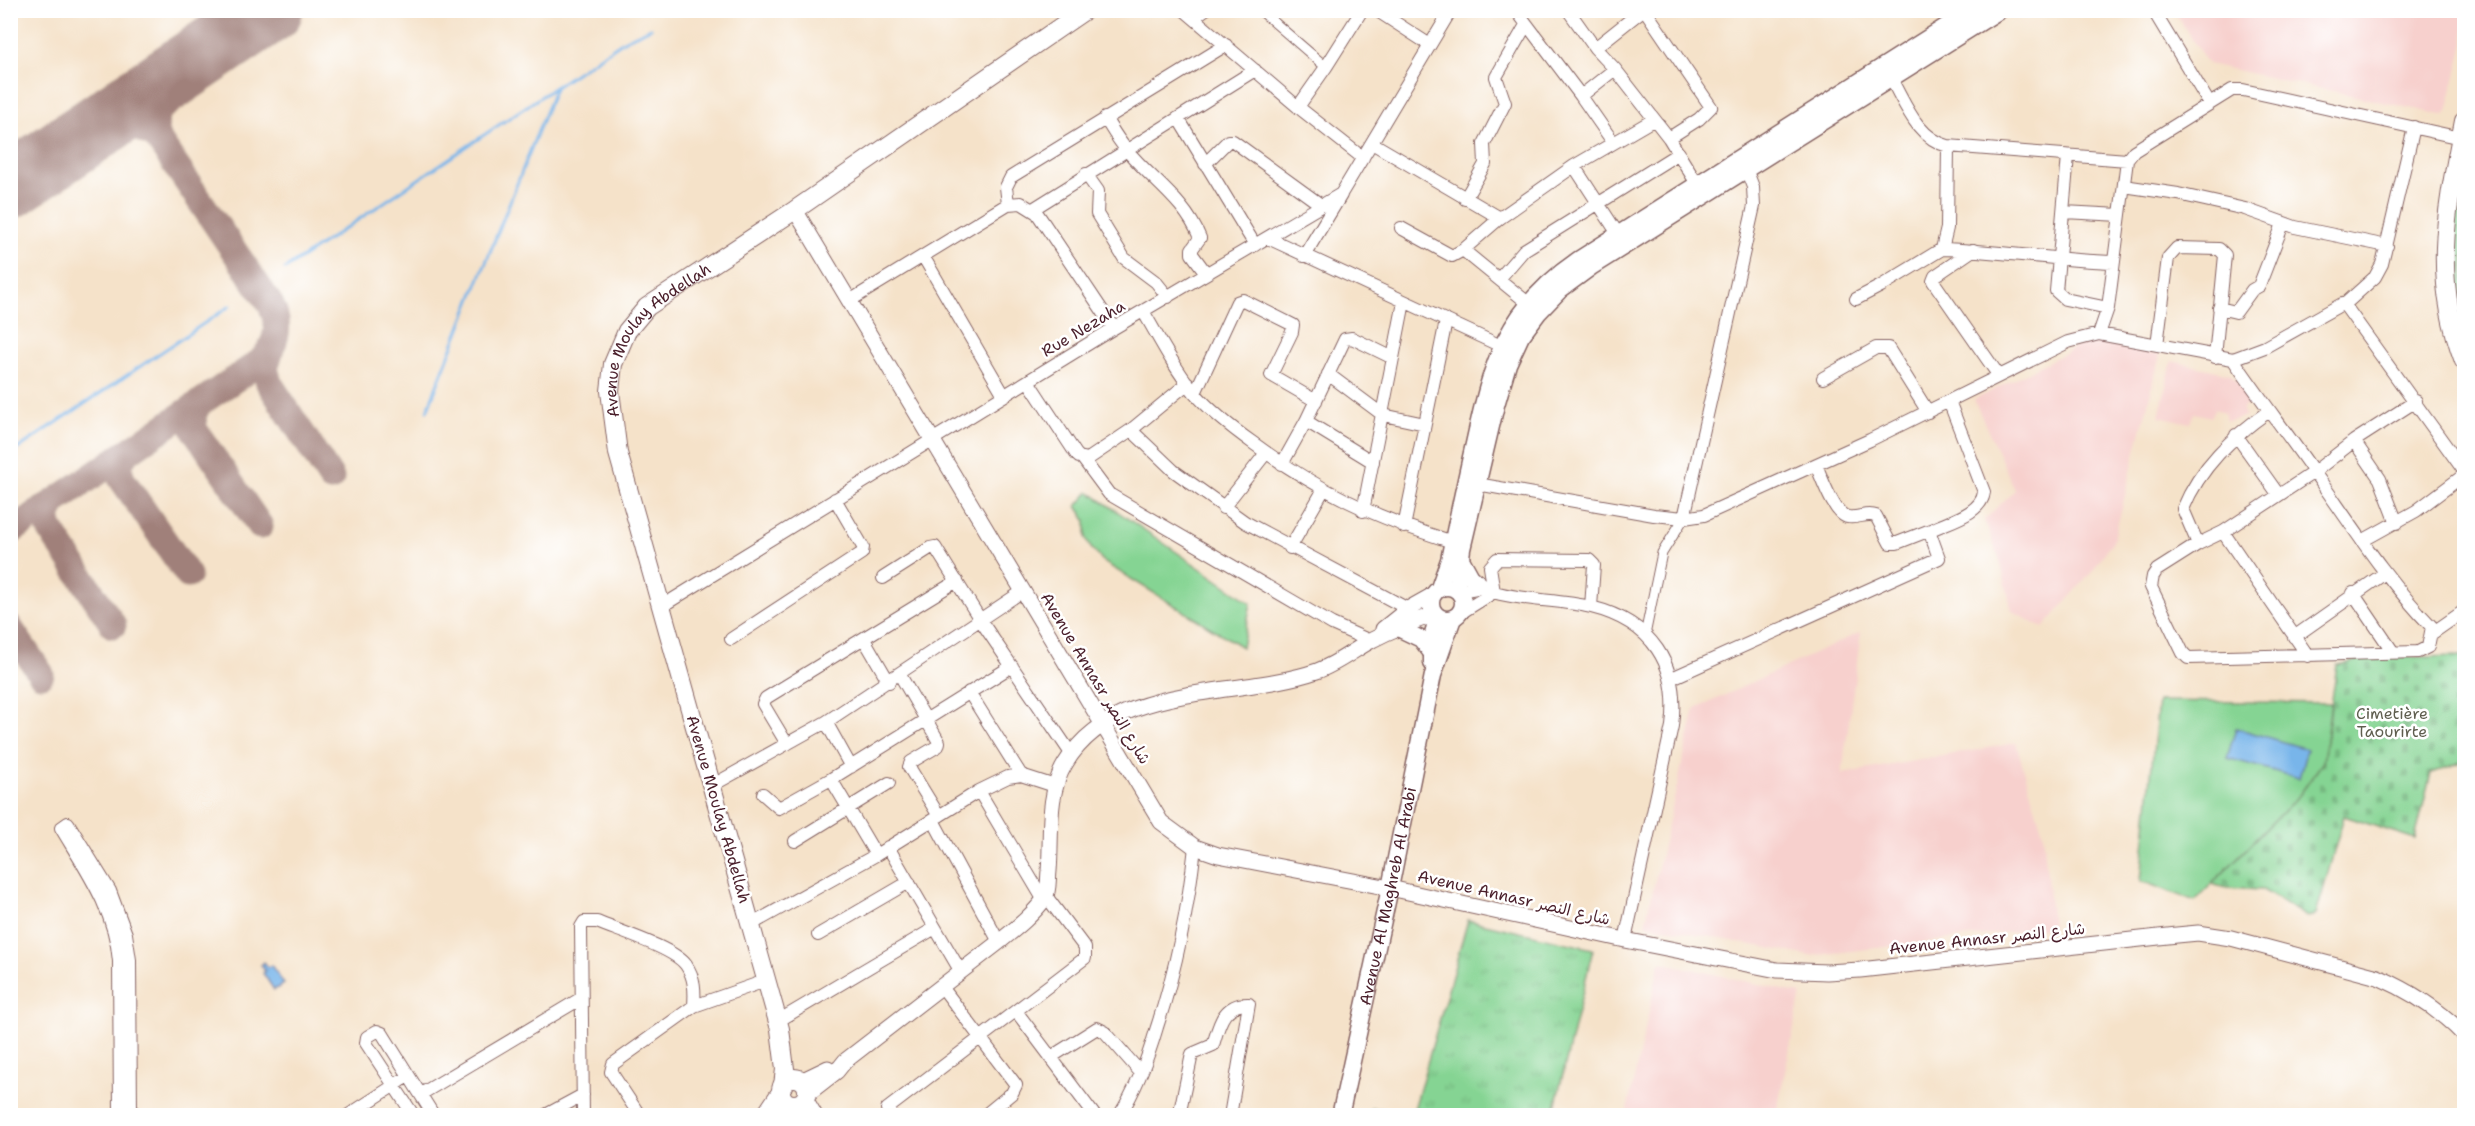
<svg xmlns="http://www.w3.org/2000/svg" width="2475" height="1126" viewBox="0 0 2475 1126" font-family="'Shantell Sans','Playpen Sans Arabic',sans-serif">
  <defs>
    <pattern id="grass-dots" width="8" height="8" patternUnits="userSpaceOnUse" patternTransform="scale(1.5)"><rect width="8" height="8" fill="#85d493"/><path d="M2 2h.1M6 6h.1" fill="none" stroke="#74b67f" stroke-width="1.8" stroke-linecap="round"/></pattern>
    <pattern id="cemetery-stones" width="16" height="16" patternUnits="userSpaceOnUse" patternTransform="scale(1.5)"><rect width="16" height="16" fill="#85d493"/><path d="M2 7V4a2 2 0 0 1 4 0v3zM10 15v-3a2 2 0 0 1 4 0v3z" fill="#74b67f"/></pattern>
    <pattern id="park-tufts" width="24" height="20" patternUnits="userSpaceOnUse" patternTransform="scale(1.5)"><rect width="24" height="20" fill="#85d493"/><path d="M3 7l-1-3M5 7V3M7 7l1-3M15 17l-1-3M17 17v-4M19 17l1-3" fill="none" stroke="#74b67f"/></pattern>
  </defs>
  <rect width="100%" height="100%" fill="#fff"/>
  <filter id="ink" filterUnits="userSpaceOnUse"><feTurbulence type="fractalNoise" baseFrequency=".0167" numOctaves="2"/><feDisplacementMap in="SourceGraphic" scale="12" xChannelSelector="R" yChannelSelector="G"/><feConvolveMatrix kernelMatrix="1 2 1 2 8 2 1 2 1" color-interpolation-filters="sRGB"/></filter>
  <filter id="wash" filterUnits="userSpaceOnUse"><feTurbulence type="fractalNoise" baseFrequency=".008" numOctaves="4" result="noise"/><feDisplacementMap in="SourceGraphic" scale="24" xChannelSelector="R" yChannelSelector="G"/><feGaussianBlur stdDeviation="1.35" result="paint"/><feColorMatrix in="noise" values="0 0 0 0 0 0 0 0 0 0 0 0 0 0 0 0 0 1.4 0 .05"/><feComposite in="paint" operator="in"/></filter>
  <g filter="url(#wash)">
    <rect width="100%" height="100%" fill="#f5e2c9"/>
    <path fill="#f7d0cd" d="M2174,11H2464V43L2446,116L2208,64Z
      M2090,340L2160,355L2114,539L2092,572L2043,628L2012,611L2000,560L1984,520L2015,490L1974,400Z
      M2172,361L2230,374L2252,400L2242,408L2245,417L2226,421L2224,413L2215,409L2211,417L2194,413L2190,423L2159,416Z
      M1861,632L1842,774L2016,743L2043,833L2052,927L1810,956L1645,924L1695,709Z
      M1660,962L1801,994L1776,1115H1626Z"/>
    <path fill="url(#grass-dots)" stroke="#687a5f" stroke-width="1.5" d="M2464,157V337L2452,280V246Z"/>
    <path fill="url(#cemetery-stones)" stroke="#687a5f" stroke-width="1.5" d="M2464,656V761L2431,773L2415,839L2344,816L2316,915L2307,917L2263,890L2225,888L2212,884L2300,794L2323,762L2337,665L2369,658Z"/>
    <path fill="url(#park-tufts)" stroke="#687a5f" stroke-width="1.5" d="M1468,920L1593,949L1553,1115H1370L1372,1108L1413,1113Z"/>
    <path fill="#85d493" stroke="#687a5f" stroke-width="1.5" d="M1089,492L1251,603L1242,647L1105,563L1091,548L1086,538V520L1077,506Z
      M2158,701L2331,703L2323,762L2300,794L2195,901L2141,881Z"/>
    <path fill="#78b5ea" stroke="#616a8a" stroke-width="1.5" d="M2236,728L2307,749L2299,778L2227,758Z
      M264,962L268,967L271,965L284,984L274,990L263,973L265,971L261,965Z"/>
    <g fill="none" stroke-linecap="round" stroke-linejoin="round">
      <path stroke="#78b5ea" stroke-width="3" d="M285,269L625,40L651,28
        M427,411L555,88
        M10,454L230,306"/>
      <path stroke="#a0807a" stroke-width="27" d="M155,135L156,108L168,80
        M270,352L265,368L269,383L331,478
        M199,403L193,415L194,429L260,526
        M127,452L119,464L121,478L188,575
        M54,502L47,516L50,529L113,625
        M10,532L260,362C276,345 282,328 271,305L155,135L134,126L99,127
        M10,628L41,674"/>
      <path stroke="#a0807a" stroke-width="66" d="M10,186L270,10"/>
    </g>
  </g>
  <g filter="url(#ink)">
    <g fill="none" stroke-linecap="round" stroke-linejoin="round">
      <g stroke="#866362" stroke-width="11">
        <path id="pedestrian" d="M1260,10L1326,67
          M1194,19L1207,10
          M1645,635L1662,553L1684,518"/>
      </g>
      <g stroke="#866362" stroke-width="14">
        <path id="minor" d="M1184,10L1298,107L1363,158
          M1376,10L1430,45
          M1516,10L1581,96L1615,69
          M1568,10L1595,48L1615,69L1669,138L1697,184
          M1645,10L1711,107L1699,119L1669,138
          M2153,10L2209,103
          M1595,48L1639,13L1645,10
          M1891,79C1906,105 1917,138 1948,146L2127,160
          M1581,96L1613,142
          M1298,107L1326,67L1362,10
          M1105,118C1112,129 1118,140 1126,149C1151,180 1185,200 1200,238L1192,249V254L1206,273
          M1178,118L1255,245
          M1372,143L1500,218L1463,250L1528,303
          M2068,156L2056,291L2065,299L2108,308
          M1205,164L1228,141H1233L1321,205
          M1574,166L1618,234
          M1086,174L1098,191L1097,214L1124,258L1156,282L1168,297
          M2124,186L2178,194L2245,209L2295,227L2387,246
          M1465,199L1485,164L1484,144L1505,103L1496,77L1526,25
          M1008,204L1006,187L1011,177L1226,45
          M1033,209L1255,70
          M2064,212L2120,215
          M1500,218L1574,166L1653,120
          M1401,228L1452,256L1463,250
          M1268,238L1501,346
          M1942,249C1999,251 2056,260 2114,262
          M1973,250L1935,276L1933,281L1999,376
          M923,256L1004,395
          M1304,256L1341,195
          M1499,279L1524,250L1679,153
          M1856,299L1881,286L1942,249L1947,228L1948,146
          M851,300L1008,204L1021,203L1037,213L1114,328
          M2344,305L2375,277L2382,264L2414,127
          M2219,308L2236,312L2252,290L2259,286L2283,224
          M1143,311C1159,338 1174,368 1194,392C1211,412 1232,428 1253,443C1318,491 1376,518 1453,542
          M2099,334L2108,308L2127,160L2134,151L2232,90H2243L2461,138
          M2157,345L2168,258L2177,248L2219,249L2225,255L2215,357
          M2233,359C2261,400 2292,440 2321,482C2356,532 2389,583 2432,627L2428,647L2418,652L2188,658L2183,653L2151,587L2153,576L2157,570L2198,544L2223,532L2314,472L2354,441L2416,401
          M1328,374L1383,415L1425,424
          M1823,378L1876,348H1888L1928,412
          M1028,381L1076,454L1079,457L1088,459L1131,430L1188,383
          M1195,393L1237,302L1243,300L1293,325L1292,332L1271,375L1316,401
          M1306,421L1373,462
          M1131,430L1174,471L1245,522L1408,609
          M2236,435L2278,494
          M2354,441L2380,479L2397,523
          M1083,459L1109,494L1332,624L1370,641
          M1282,464L1306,421L1345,339L1352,338L1393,358
          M1816,465C1822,478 1834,515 1848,517C1858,519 1866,512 1876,516L1890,543H1897L1933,529
          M1477,484L1654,515L1684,518L1704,515L1870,440L2068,342L2099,334L2233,359L2265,347L2342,304L2346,307L2464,471
          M1223,508L1266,453
          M1363,511L1404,302
          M1684,518L1754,206L1753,187L1746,169
          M1404,527L1446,321
          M2223,532L2308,656
          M2362,541L2416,511L2464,475
          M2198,544L2183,509C2200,467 2232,437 2269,411
          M1290,548L1324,489
          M883,578L930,548L935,547L981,621L1072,755
          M1459,591L1477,588L1487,590C1520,601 1557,599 1591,607C1652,622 1680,665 1672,726L1625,940
          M1494,592L1490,567L1497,559L1589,560L1594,565L1591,607
          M2353,593L2393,652
          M662,606L1114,328L1341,194L1451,10
          M1459,614L1494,592
          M2431,634L2464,611
          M2294,637L2385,573
          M731,639L862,553L863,547L835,499
          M864,639L889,682
          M900,675L939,742L938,746L911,762L909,767L939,816
          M1672,678L1939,558L1930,533L1933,529C1950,521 1982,513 1984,492L1949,401
          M969,692L1021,775
          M826,722L851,767
          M787,744L763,704L766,698L957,581
          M713,785L826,722L1023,591
          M979,791L1043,899
          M763,794L779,808L831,779
          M933,820L999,942
          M795,841L889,783
          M888,847L961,972
          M876,855L831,779L1012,666
          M752,924L876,855L979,791L1008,777L1021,775L1055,786
          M818,935L909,882
          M942,987L1016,1085L1012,1093L984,1116
          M1016,1011L1095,1116
          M778,1021L935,928
          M1051,1057L1097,1028L1105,1032L1141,1073
          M421,1094L580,999
          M806,1097L817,1116
          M120,1116L119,961C115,910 86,870 61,828L68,823L110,891L126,934L130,960L131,1116
          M347,1116L401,1081
          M414,1116L366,1043L367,1037L377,1031L382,1033L434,1116
          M544,1116L583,1095
          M583,1116L581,927L584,922H597C618,931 674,948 686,965C695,978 695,991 694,1006
          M640,1116L611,1072L613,1064L694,1006L768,980
          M892,1116L887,1109L1085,958V948L1046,896
          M1119,1116C1137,1088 1148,1058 1157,1027C1177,966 1188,911 1195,847
          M1179,1116L1192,1054L1213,1045C1219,1025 1223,1003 1249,1004L1230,1116"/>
      </g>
      <g stroke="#866362" stroke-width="17">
        <path id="tertiary" d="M795,210L1161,822L1195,847L1218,855L1390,888L1625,940L1777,970L1827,972L1860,970L2177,935L2198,933L2231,938L2378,977C2410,991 2440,1010 2464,1035
          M1383,629L1408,609L1433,595
          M801,1081L828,1068
          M806,1095L837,1071L845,1061L999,942C1015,929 1033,915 1045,898C1049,891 1048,879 1049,871C1052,836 1046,795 1065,764C1115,680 1236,699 1317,671C1337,664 1354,650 1372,640C1393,629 1414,621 1436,614"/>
      </g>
      <g stroke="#866362" stroke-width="19">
        <g id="secondary">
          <path d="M1461,559L1471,577L1487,590"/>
          <circle cx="1447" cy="603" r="16"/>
          <path d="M1439,588L1449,560C1457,521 1465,483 1474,444C1492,362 1505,310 1578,260L1972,10"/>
          <path d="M1457,590L1462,549L1496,405L1508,364L1521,336L1538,313L1561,289L1591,267L2000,10"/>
          <path d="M1398,628L1421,639L1431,652"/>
          <path d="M1432,663V640L1437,616"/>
          <path id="s1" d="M1340,1116L1390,888L1433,675L1453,618"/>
        </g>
      </g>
      <g stroke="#866362" stroke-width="20">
        <g id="primary">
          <path d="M2464,121C2447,209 2431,274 2464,361"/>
          <circle cx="794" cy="1091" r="13"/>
          <path id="s2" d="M783,1086L785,1069L780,1029L618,453L610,391L613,364L627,331L647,307L795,210L1085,10"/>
          <path d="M765,1116L781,1092"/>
        </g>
      </g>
      <use href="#pedestrian" stroke="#fff" stroke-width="9"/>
      <use href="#minor" stroke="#fff" stroke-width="12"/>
      <use href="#tertiary" stroke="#fff" stroke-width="15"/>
      <use href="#secondary" stroke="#fff" stroke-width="16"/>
      <use href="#primary" stroke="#fff" stroke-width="18"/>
    </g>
  </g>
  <g text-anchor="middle" stroke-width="5" stroke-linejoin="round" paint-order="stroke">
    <g font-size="16" fill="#4a1f2b" stroke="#fff">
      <text transform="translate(1083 328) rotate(-31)" y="6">Rue Nezaha</text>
      <text dy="6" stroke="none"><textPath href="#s2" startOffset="789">Avenue Moulay Abdellah</textPath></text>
      <text transform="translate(1096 678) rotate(59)" y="6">Avenue Annasr شارع النصر</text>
      <text transform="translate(719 809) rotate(74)" y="6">Avenue Moulay Abdellah</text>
      <text dy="6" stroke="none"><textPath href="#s1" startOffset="225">Avenue Al Maghreb Al Arabi</textPath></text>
      <text transform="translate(1514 897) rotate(13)" y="6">Avenue Annasr شارع النصر</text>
      <text transform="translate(1987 938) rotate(-6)" y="6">Avenue Annasr شارع النصر</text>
    </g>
    <g font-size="16" fill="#5f5e4f" stroke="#fff">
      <text x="2392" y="719">Cimetière<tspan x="2392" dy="18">Taourirte</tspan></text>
    </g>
  </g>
  <rect width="2475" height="1126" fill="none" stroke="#fff" stroke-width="36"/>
</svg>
